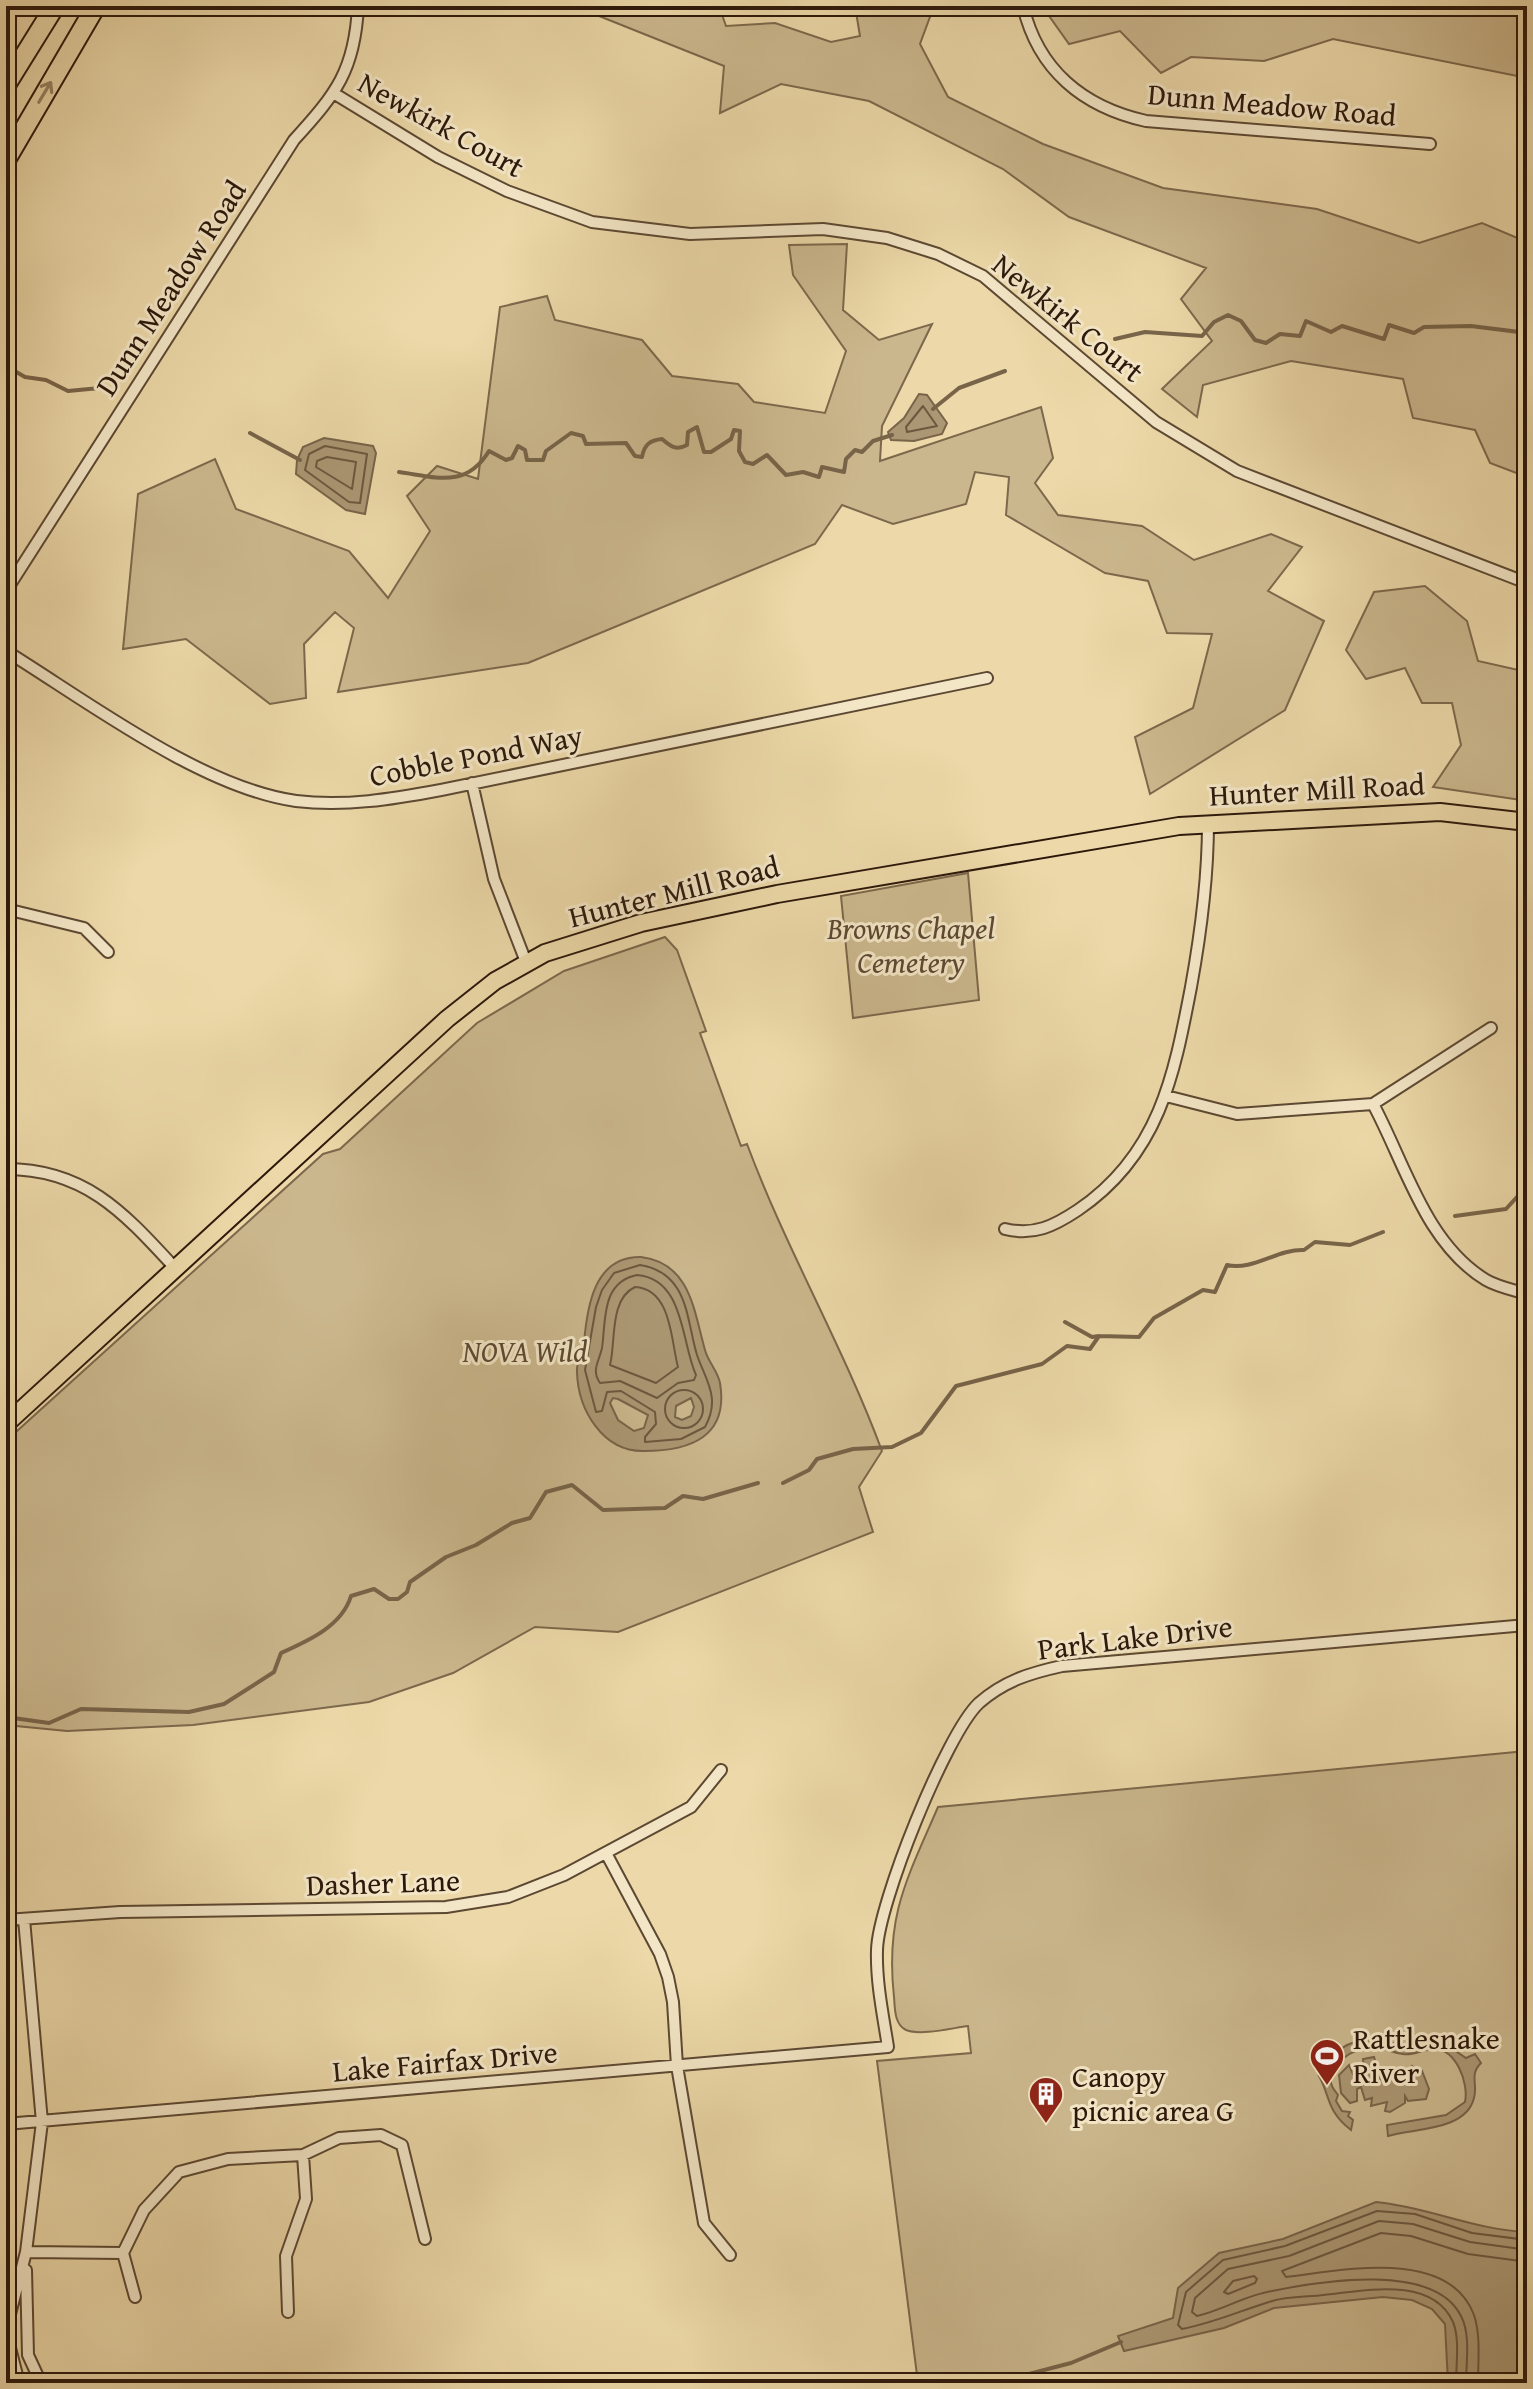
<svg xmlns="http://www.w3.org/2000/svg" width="1533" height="2389" viewBox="0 0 1533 2389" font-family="'Gentium Book Plus',serif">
  <rect width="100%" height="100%" fill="#ecd8a8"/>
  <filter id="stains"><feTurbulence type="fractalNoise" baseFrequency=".0025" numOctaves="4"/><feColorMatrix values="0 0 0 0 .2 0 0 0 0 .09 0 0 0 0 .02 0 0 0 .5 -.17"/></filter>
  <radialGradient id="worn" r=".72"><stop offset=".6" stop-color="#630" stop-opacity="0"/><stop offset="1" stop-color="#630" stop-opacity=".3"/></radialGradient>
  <path fill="#cbb78d" stroke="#7c684c" stroke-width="2" d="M574,6H719L726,26L775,23L831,42L860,36L855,6H934L920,44L948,97L1043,144L1163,188L1317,209L1419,243L1482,223L1527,242V477L1490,463L1475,430L1413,418L1403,379L1291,361L1203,385L1197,417L1162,389L1212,341L1181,299L1206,268L1069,217L1003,169L869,101L781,84L720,113L724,66Z
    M1042,6H1527V78L1333,39L1264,61L1191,57L1161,73L1120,31L1069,44Z
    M847,244L843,310L879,340L932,324L882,426L880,461L1041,407L1053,458L1035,483L1058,515L1142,526L1194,560L1271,534L1302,547L1268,591L1324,621L1285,710L1150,794L1135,737L1193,708L1212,634L1167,633L1148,581L1105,573L1006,515L1009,477L975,472L966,504L893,524L842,505L815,544L528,663L338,692L354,628L335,612L304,644L306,698L270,704L186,639L123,649L138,494L215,459L236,509L349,551L388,598L430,531L407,496L437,466L478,479L500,307L547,296L555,320L642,340L672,376L738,384L754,402L825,413L846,351L793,275L789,245Z
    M1425,586L1467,621L1478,661L1527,672V801L1433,787L1461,745L1452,703H1422L1405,668L1366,679L1346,650L1374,592Z
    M968,873L979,1000L853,1018L841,896Z
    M665,937L677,950L706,1031L700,1033L741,1146L747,1144C786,1249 843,1346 882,1451L859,1487L873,1532L618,1632L535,1627L453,1673L369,1702L193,1725L67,1731L6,1725V1441L323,1154L340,1149L477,1023L564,971Z
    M1527,1751V2383H918L877,2061L971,2053L968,2026C952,2028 921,2036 906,2030C894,2024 895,2008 894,1997C885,1916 907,1879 938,1807Z"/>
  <path fill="#ab9773" stroke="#786449" stroke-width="2" fill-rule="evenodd" d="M919,394L927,395L947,423L942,434L914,441L891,440L888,432L904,418Z
    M324,438L373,446L376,453L365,514L346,510L296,474L297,460L303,447Z
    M641,1257C691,1263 694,1312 705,1350C708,1362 718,1371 720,1383C729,1437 690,1451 644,1451C603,1452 578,1410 577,1372C576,1361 583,1353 584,1343C587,1307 594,1256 641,1257ZM691,1398L694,1407L691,1416L682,1420L675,1417L676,1406ZM618,1399L648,1415L644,1428L634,1431L618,1420L610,1403L613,1398Z
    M1374,2038L1407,2047L1441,2041L1466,2058L1475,2054L1481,2063C1469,2075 1478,2084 1474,2098C1466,2131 1414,2128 1388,2136L1387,2125L1446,2115L1465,2102C1469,2083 1456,2048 1433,2049C1422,2049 1414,2056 1403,2054C1392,2053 1383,2047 1372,2047C1356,2047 1323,2065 1332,2086C1333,2089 1336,2092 1338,2095L1336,2101L1342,2111L1350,2112L1348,2116L1353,2120L1351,2130C1326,2111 1330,2095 1319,2076H1323C1328,2051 1350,2040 1374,2038Z
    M1374,2057L1381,2080L1387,2073L1401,2079L1412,2066L1418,2073L1422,2071L1429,2089L1426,2099L1408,2101L1405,2096V2103L1390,2112L1385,2111L1387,2102L1371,2106L1372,2098L1365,2100L1361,2087L1357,2089V2101L1350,2103L1341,2093L1339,2075L1349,2065L1356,2081L1362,2082L1365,2077L1363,2059Z
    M1376,2202C1428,2207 1475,2230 1527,2232V2383H1448L1445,2324L1432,2309L1412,2300L1383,2297L1274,2308L1224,2328L1124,2351L1118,2336L1173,2318L1178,2288L1219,2253L1283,2239Z"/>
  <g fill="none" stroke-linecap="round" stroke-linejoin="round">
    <path stroke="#6c583f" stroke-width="2" d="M923,406L937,426L907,432L906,427Z
      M325,446L367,454L360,503L349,502L305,470L309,454Z
      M327,457L356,462L352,489L316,467L317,461Z
      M640,1265C689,1273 686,1319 697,1355C706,1381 721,1398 705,1427L681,1439L645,1442V1437L656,1424L655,1412L621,1391L607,1392L602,1411L596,1412L585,1370L596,1307L602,1290L614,1273Z
      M637,1275C685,1279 681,1343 696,1375L694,1380L678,1383L657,1398L620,1381L600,1383C591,1370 599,1362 602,1348C606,1321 601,1282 637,1275Z
      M635,1287C672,1289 671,1342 678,1367L656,1383L610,1365C616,1342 609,1299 635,1287Z
      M665 1409a19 19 0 1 1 38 0a19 19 0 1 1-38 0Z
      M1254,2276L1257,2279L1255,2283L1228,2294L1224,2292L1233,2281Z
      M1456,2383C1456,2365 1460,2339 1453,2322C1432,2275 1363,2291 1324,2295C1307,2297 1286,2296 1269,2302C1240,2311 1213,2323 1182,2329L1178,2325L1186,2292L1223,2260L1285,2246L1377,2211L1415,2214L1472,2233L1527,2240
      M1466,2383C1466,2363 1471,2335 1461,2316C1434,2262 1321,2281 1272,2291C1246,2295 1223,2310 1197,2316L1192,2312L1195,2298L1228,2269L1289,2256L1379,2221L1413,2224L1470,2242L1527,2250
      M1478,2383C1478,2361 1481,2336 1474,2315C1448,2246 1339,2271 1286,2277L1282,2271L1381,2233L1411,2236L1468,2254L1527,2262"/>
    <path stroke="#786449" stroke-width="4" d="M1378,6H1379
      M1446,6L1451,9L1458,6
      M1469,6H1487
      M1504,6L1527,7
      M1115,339L1145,332L1202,336L1214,322L1228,315L1241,321L1255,340L1266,343L1280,334L1300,336L1306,321L1331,332L1342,326L1384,339L1389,325L1414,333L1424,327L1471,326L1527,333
      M6,366L25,377L46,380L68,391L100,388
      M933,409L959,388L1005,371
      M250,433L300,460
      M399,472C436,477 466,489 489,451L506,460L512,458L518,446L525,450L527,460H543L546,451L571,433L583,436L586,444L626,443L635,456L642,457C644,445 650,440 662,439C670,446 676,451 687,445L688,432L697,427L704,452H711L731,439L734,430L740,431L739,451L745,462L753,464L767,455L786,475L803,472L819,477L822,467L844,472L846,459L855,450L862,452L873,441L892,435
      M1455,1216L1506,1209L1527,1186
      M1065,1322L1092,1337L1099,1336
      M783,1483L809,1470L817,1459L853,1449L892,1447L921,1433L956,1386L1042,1364L1067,1346L1090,1349L1099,1336L1139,1337L1154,1318L1203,1290L1215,1292L1227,1265C1253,1271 1277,1249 1304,1250L1315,1242L1350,1245L1383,1232
      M6,1717L49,1723L81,1709L189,1712L224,1704L274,1672L281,1653C308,1641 342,1626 351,1596L374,1589L389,1599H398L407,1592L410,1582L446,1557L476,1545L512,1523L530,1518L546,1492L572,1485L603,1510L665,1508L683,1496L703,1499L758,1483
      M1013,2378L1071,2363L1121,2342
      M984,2383L998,2380"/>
    <g stroke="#5c4832" stroke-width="14">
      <path id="minor" d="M1023,6C1038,70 1083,107 1146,121L1430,144
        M335,94L438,157L507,191L592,222L690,234L823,229L887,238L938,254L983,276L1156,422L1237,471L1527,583
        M6,591L294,140C336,94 355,70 358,6
        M6,651C87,701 202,788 296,801C345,807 393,799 441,790L987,678
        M472,783L494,879L526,962
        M6,909L84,928L108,952
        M1166,1096L1237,1114L1373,1104L1491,1028
        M1373,1104C1405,1163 1425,1243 1486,1280C1498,1287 1514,1290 1527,1294
        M6,1169C86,1169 125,1214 175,1268
        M1005,1229C1034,1236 1054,1226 1078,1210C1159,1155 1174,1076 1191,987C1201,932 1208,880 1208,823
        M606,1853L660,1954L668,1977L673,2002L677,2066L704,2223L730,2255
        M6,1920L120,1912L446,1907L508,1897L564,1875L691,1807L721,1770
        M6,2124L888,2047C883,2015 876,1982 877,1950C878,1904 946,1734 979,1703C1004,1681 1030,1673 1062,1666L1527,1625
        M26,2252L123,2253L144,2210L179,2172L228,2159L303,2155L339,2138L381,2135L402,2145L425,2239
        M123,2253L135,2297
        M26,2270L28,2355L41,2383
        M288,2312L286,2256L306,2199L303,2155
        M19,2383L8,2340L9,2318L26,2252L42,2122L24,1919"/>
    </g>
    <g stroke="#2c180b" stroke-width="20">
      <path id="primary" d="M6,1424L447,1019L495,981L545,953L641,923L777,894L1179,826L1440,812L1527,822"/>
    </g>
    <g stroke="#2c180b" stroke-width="22">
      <path id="trunk" d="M6,85L55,6
        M6,160L96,6"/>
    </g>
    <use href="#minor" stroke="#f3e6c6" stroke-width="10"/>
    <use href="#primary" stroke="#ecd8a8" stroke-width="16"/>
    <use href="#trunk" stroke="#ecd8a8" stroke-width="18"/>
  </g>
  <defs><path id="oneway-shaft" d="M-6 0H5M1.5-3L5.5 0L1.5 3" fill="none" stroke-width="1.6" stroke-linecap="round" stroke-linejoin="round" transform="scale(2)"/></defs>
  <use stroke="#968261" href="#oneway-shaft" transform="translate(45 92) rotate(-59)"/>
  <defs>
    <g id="stadium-pin" transform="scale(1.8)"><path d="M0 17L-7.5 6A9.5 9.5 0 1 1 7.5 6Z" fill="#8f2418" stroke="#f3e6c6"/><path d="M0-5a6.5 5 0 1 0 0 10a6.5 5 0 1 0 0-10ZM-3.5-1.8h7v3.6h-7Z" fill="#fff"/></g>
    <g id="building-pin" transform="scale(1.8)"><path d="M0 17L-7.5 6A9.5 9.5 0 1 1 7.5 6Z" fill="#8f2418" stroke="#f3e6c6"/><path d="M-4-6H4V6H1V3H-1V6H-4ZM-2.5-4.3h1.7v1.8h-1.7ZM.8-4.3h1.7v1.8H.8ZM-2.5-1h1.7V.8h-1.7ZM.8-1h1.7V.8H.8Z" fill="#fff"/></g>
  </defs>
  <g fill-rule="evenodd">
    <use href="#stadium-pin" x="1327" y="2056"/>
    <use href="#building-pin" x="1046" y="2094"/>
  </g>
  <g text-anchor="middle" stroke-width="6" stroke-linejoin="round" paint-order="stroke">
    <g font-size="30" fill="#2c180b" stroke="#f3e6c6">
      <text transform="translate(1272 105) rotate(5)" y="10">Dunn Meadow Road</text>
      <text transform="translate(441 125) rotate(29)" y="10">Newkirk Court</text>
      <text transform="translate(171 288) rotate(-57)" y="10">Dunn Meadow Road</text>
      <text transform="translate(1068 318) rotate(39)" y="10">Newkirk Court</text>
      <text transform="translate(476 756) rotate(-11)" y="10">Cobble Pond Way</text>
      <text transform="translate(1317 790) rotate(-3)" y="10">Hunter Mill Road</text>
      <text transform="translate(674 892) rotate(-14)" y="10">Hunter Mill Road</text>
      <text transform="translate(1135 1638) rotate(-7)" y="10">Park Lake Drive</text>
      <text transform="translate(383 1883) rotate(-2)" y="10">Dasher Lane</text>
      <text transform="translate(445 2062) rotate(-5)" y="10">Lake Fairfax Drive</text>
    </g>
    <g font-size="30" font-style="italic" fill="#5c4832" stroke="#f3e6c6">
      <text x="911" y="939">Browns Chapel<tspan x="911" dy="34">Cemetery</tspan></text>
      <text x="525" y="1362">NOVA Wild</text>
    </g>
    <g font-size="30" fill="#2c180b" stroke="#f3e6c6" text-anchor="start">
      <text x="1353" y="2049">Rattlesnake<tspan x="1353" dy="34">River</tspan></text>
      <text x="1072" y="2087">Canopy<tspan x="1072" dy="34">picnic area G</tspan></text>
    </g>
  </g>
  <rect width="1533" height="2389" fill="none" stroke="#ecd8a8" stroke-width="32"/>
  <rect x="8" y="8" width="1517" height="2373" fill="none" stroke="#2c180b" stroke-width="4"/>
  <rect x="16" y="16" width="1501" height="2357" fill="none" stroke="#2c180b" stroke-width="2"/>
  <rect width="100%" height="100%" filter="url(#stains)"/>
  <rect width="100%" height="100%" fill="url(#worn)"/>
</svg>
